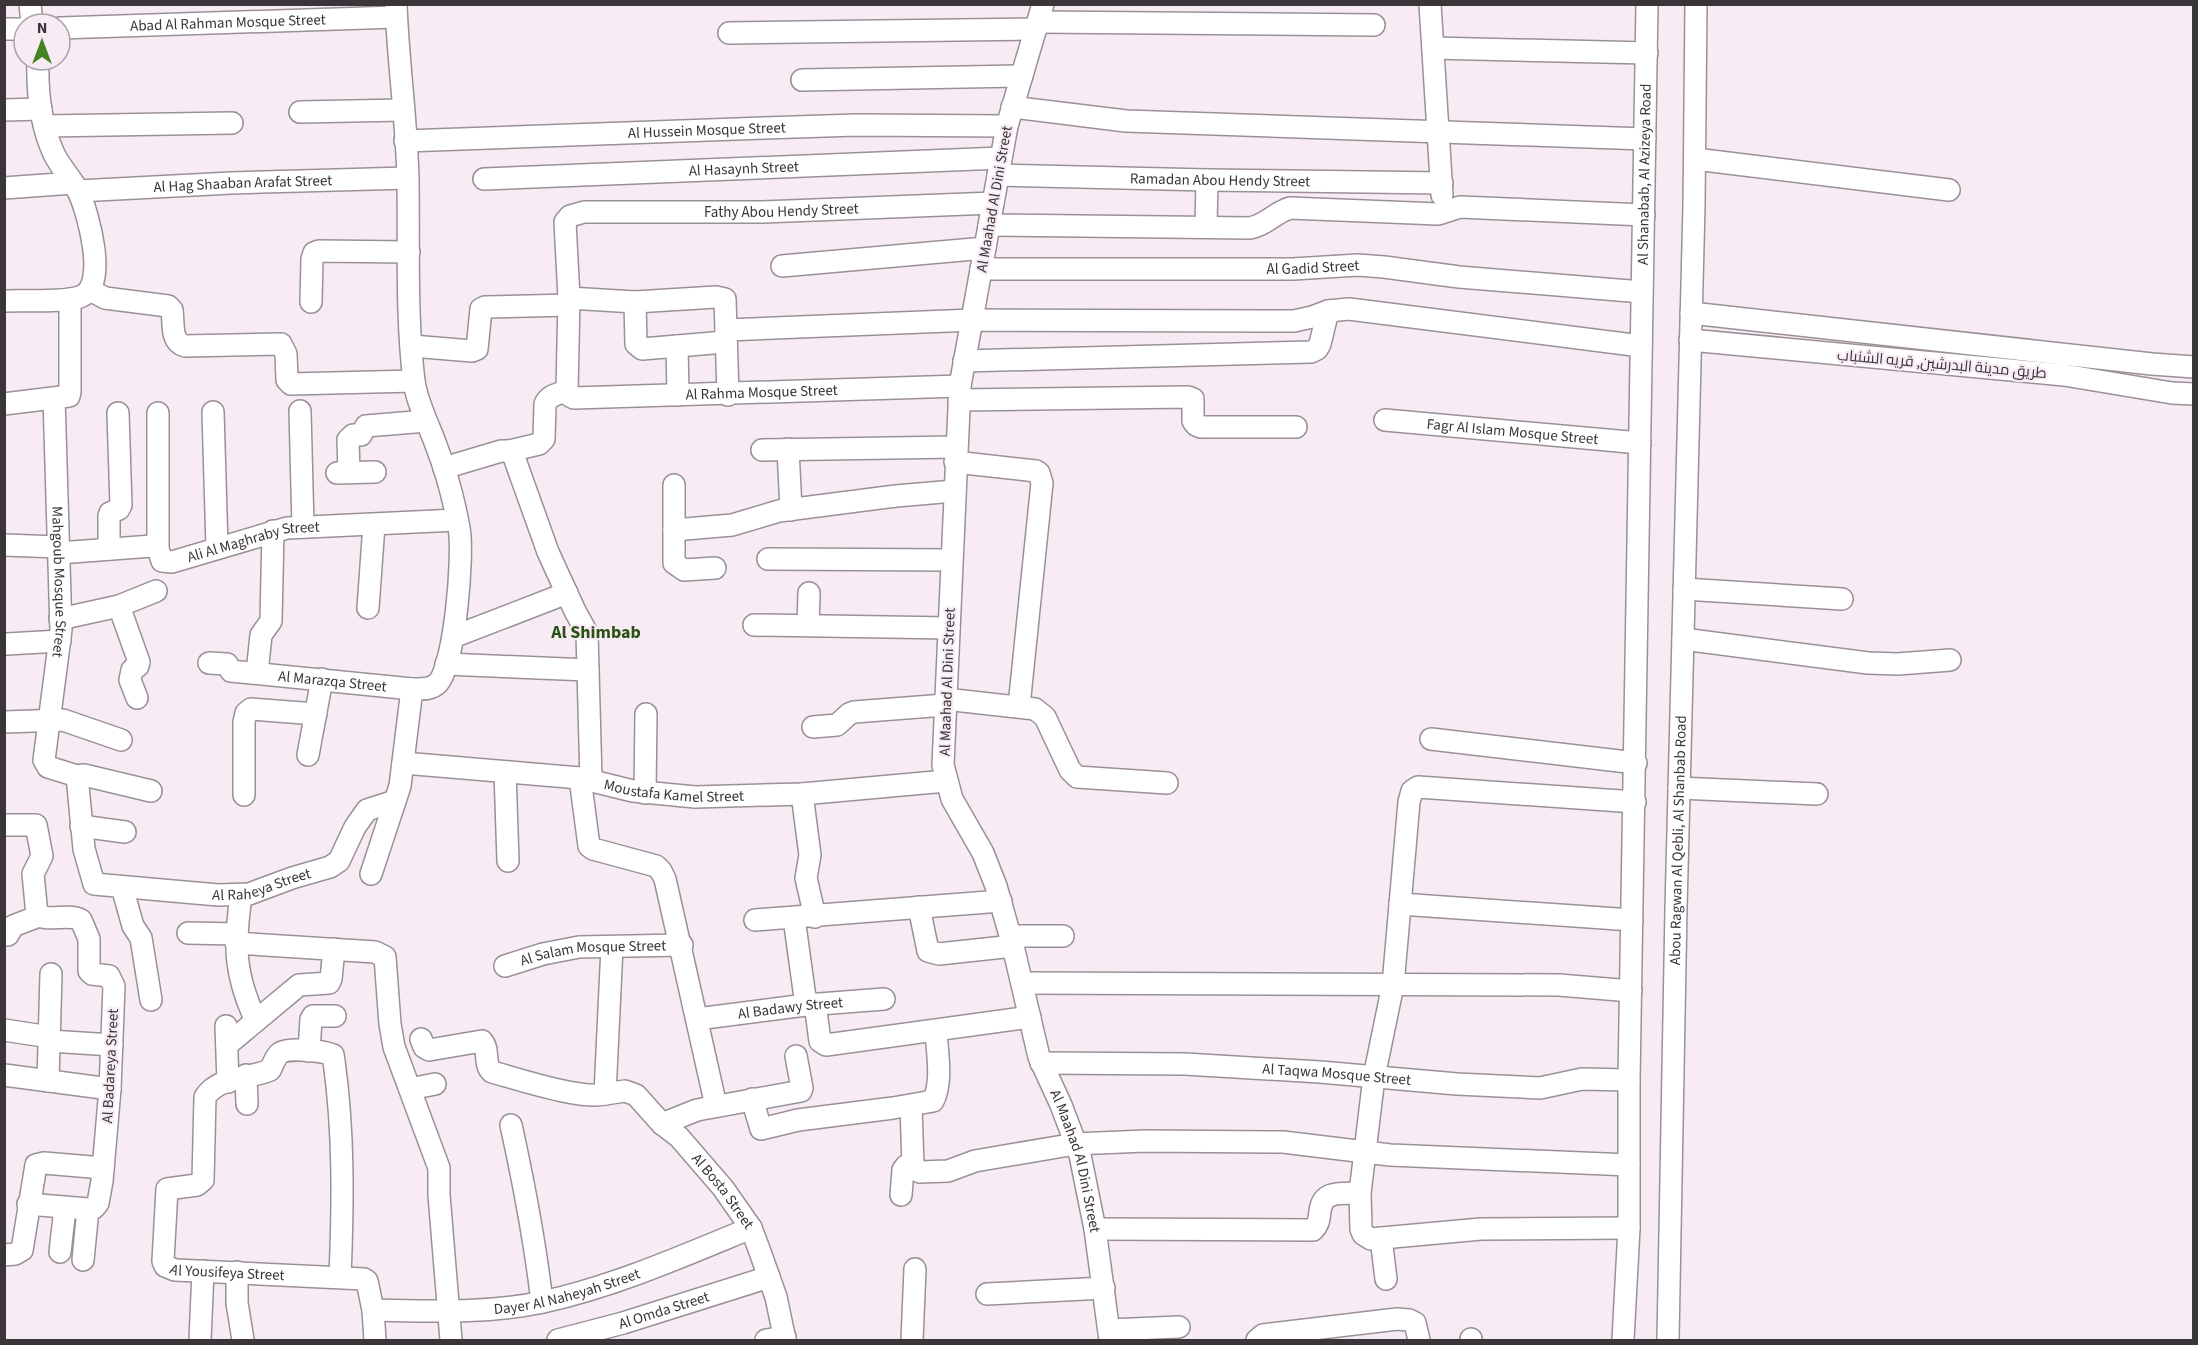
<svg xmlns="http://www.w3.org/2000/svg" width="2198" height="1345" viewBox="0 0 2198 1345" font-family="'Source Sans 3',Cairo,sans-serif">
  <rect width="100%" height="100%" fill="#f7ebf4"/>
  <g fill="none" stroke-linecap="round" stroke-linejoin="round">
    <g stroke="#9b9098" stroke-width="24">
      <g id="minor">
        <path d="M30,4L32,24"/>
        <path id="s1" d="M1043,4L1007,126L960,386L943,765L952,799L983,853L996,886L1013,946L1039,1057L1061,1105L1080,1155L1095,1229L1110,1340"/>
        <path d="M1430,4L1442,195"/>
        <path d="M1038,22L1374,25"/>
        <path id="s2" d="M60,28L396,17"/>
        <path d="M4,29H24"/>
        <path d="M729,33L1036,29"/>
        <path d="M1433,48L1647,53"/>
        <path d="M802,80L1022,76"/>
        <path d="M1012,107L1126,121L1645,139"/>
        <path d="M4,110L41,109"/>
        <path d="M300,112L403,110"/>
        <path d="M45,126L232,123"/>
        <path id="s3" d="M405,141L764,128L856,125L1007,126"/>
        <path d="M1695,159L1949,190"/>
        <path id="s4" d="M998,175L1207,180L1442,183"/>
        <path id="s5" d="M484,179L1001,158"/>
        <path d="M4,188L73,183"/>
        <path id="s6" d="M78,191L231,183L408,178"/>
        <path d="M989,225L1250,228C1268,224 1274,213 1290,208L1438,214L1460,207L1644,215"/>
        <path d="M1206,227L1207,180"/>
        <path d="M782,266L985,248"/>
        <path id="s7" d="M981,269H1293L1358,265L1384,267L1459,277L1642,292"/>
        <path d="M90,290L105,298L168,306L172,310C174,323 170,342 185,346L281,344L286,354L287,380L291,384L414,381"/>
        <path d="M4,301C23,300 68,303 82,296C108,284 88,213 79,193C72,179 61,168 54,154C41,126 37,91 38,60"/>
        <path d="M311,302L312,259L314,253L319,251L409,252"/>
        <path d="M635,302L716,297L725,299L728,395"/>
        <path d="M1691,313L2152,364L2194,367"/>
        <path d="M726,330L973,320L1294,321L1312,317L1328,311L1349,309L1641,346"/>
        <path d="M1690,340L2064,375L2172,393L2194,394"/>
        <path id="s8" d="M725,342L642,349L636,344L635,302L569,298L565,222L570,216L584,212H763L993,203"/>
        <path d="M412,346L472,351L477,349L481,309L485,307L569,305"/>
        <path d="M677,346L678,395"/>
        <path d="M964,361L1311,352L1317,349L1320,344L1328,311"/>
        <path id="s9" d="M567,391L570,396L574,398L960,386"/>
        <path d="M567,391L569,298"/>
        <path id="s10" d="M54,398L61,630L44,760L48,767L77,776L84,849L94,884L218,895L249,894L292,878L330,867L339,861L355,827L367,810L395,801"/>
        <path d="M959,400L1188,397L1193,399V421L1196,425L1201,427H1296"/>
        <path d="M4,404L69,396L70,392V299"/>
        <path d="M300,411L303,527"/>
        <path d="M213,412L217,547"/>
        <path id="s11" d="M1385,420L1640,443"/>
        <path d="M788,449L791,510"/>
        <path d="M762,450L956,447"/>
        <path d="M509,451L539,444L544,439L545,404C549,395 558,394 567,391"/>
        <path d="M955,462L1036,471L1039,473L1042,483L1019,706"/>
        <path d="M444,468L501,451H509L514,457L548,552L575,611L587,633L591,780"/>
        <path d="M349,472L348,440L353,435H361L366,426L426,421"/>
        <path d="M337,473L375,472"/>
        <path d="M674,485V563L684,570L715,568"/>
        <path d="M674,530L732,525L779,511L896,496L954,491"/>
        <path d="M4,545L59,547"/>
        <path d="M109,549V516L110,513L119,509L121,505L118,413"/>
        <path d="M158,549V413"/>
        <path id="s12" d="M59,553L152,546L158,549L162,561L172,562L287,528L457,520"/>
        <path d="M768,559L952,560"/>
        <path d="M1684,589L1842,599"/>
        <path d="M119,606L139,662L138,666L132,670L130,680L137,698"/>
        <path d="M368,608L374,525"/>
        <path d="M60,619L119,606L156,591"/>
        <path d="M754,625L949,628"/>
        <path d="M808,625L809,593"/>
        <path d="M453,637L567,593"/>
        <path d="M1683,639L1868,663L1898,664L1950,660"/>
        <path d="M7,644L60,641"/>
        <path id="s13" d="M209,663L227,664L231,671L412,689C421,689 431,690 438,683C455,664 464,554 459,528C454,500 446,471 436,445C428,423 417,403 414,381C406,315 409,247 408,181C407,122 398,63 396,4"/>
        <path d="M446,664L588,670"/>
        <path d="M257,673L261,635L271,621L273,531"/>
        <path d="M945,699L1035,709L1045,717L1070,770L1077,777L1167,783"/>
        <path d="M4,722L63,720L121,740"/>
        <path d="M813,727L837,725L849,714L854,712L945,705"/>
        <path d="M1431,739L1636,763"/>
        <path d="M308,755L322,679"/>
        <path id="s14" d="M403,763L580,778L633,791L695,797L802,794L946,781"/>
        <path d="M505,772L508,861"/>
        <path d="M77,776L84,775L151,791"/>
        <path d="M580,778L589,846L593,849L656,866L661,871L665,879L716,1106"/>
        <path d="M1679,788L1817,794"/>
        <path d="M645,793L646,714"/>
        <path d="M802,794L810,855L806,878L815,917"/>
        <path d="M244,795V722L246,713L251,709L316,714"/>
        <path d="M4,825H36L42,856L33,874L37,915C50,922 68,913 81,920L89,939V971L92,974L109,976L114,986L110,1089L102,1181L98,1203L94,1208L88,1209L28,1204"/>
        <path d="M81,826L125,832"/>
        <path d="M371,874L400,786L412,689"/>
        <path d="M122,887L133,926L141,938L151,1000"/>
        <path d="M241,896C234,945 234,974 256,1021"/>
        <path d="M1400,904L1632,920"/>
        <path d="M919,907L928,951L939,954L1013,946"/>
        <path d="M794,918L806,1005"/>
        <path d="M755,920L1001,901"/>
        <path d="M188,933L236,934"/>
        <path d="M8,935L13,926L39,916"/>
        <path d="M1011,936H1063"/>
        <path d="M236,943L375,952L385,957L390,1024L394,1047L439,1168V1195L451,1340"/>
        <path id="s15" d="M505,966L543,954L579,947L682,945"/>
        <path d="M1022,983L1559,985L1631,991"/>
        <path d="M815,1004L820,1041L826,1045L1030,1017"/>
        <path id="s16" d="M697,1019L806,1005L884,999"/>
        <path d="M226,1026L228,1082"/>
        <path d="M4,1030L50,1037"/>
        <path d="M421,1039L424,1047L429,1050L482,1041C490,1050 483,1064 492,1072C518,1079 582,1100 605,1094L612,947"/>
        <path d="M50,1041L112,1045"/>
        <path d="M227,1045L299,985L329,983L331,979L334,949"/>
        <path d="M309,1051L311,1019L313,1016H335"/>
        <path id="s17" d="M1041,1063L1185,1064L1320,1072L1457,1084L1540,1088L1582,1079L1629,1080"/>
        <path d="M4,1075L110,1089"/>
        <path d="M246,1075L247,1104"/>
        <path d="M48,1081L51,974"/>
        <path d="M410,1089L435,1084"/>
        <path id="s18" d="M605,1094L625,1091L636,1095L662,1124L679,1137L723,1188L751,1228L759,1249L776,1297L785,1340"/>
        <path d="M752,1099L761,1129L798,1120L893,1108L933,1101C943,1082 937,1052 936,1031"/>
        <path d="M911,1106L913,1166L914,1169L920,1172L948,1171L975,1161L1075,1144L1145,1141L1283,1142L1390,1155L1629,1165"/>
        <path d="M662,1124L697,1110L801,1091L802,1088L796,1056"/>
        <path d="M511,1125C524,1184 535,1242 542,1302"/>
        <path d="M901,1195L903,1170L906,1166H913"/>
        <path d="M1629,1228L1481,1229L1371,1239L1363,1234L1361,1229L1360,1193L1374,1077L1393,985L1409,802L1412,791L1418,787L1635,802"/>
        <path d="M1095,1229L1313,1230C1319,1224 1319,1219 1320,1211C1323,1189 1342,1194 1360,1193"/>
        <path d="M1381,1238L1386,1279"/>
        <path d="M60,1252L65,1208"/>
        <path d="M4,1255L15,1254L22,1250L36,1165L44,1163L103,1168"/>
        <path d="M83,1260L88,1209"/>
        <path d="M237,1272V1303L243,1340"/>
        <path id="s19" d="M340,1277C343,1204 344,1133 334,1061L333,1055C323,1051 289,1047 280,1053C275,1057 273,1065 270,1070C249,1079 219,1076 205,1097L203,1180L197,1185L167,1189L163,1261L165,1266L175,1270L364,1279L367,1281L373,1310L375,1340"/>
        <path d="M987,1294L1104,1288"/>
        <path id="s20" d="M373,1310C430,1311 487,1314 543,1302C615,1286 683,1256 751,1228"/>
        <path d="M1109,1330L1179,1327"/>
        <path d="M1471,1339V1340"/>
        <path d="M200,1340L203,1271"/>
        <path id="s21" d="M558,1340L623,1323L769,1277"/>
        <path d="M766,1340L785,1337"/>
        <path d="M912,1340L915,1269"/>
        <path d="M1257,1340L1263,1335L1397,1319L1409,1320L1415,1323L1419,1340"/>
        <path id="s22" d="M1623,1340L1629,1228V1080L1647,4"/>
        <path id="s23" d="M1668,1340L1676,909L1694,206L1696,4"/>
      </g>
    </g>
    <use href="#minor" stroke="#fff" stroke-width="21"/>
  </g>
  <g text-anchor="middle" stroke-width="4.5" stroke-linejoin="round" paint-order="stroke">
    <g font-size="15" fill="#3a3539" stroke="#f7ebf4">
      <text dy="5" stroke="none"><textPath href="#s2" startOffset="168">Abad Al Rahman Mosque Street</textPath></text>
      <text dy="5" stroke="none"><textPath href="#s3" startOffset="302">Al Hussein Mosque Street</textPath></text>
      <text dy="5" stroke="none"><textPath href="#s5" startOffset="260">Al Hasaynh Street</textPath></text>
      <text dy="5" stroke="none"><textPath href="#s22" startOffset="1166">Al Shanabab, Al Azizeya Road</textPath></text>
      <text dy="5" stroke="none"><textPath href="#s4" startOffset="222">Ramadan Abou Hendy Street</textPath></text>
      <text dy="5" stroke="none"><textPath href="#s6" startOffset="165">Al Hag Shaaban Arafat Street</textPath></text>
      <text transform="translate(994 199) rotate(-80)" y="5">Al Maahad Al Dini Street</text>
      <text dy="5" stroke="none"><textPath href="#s8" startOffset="495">Fathy Abou Hendy Street</textPath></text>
      <text dy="5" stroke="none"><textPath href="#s7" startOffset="332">Al Gadid Street</textPath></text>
      <text transform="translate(1942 364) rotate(5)" y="5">طريق مدينة البدرشين, قريه الشنباب</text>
      <text dy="5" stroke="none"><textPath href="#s9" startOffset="198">Al Rahma Mosque Street</textPath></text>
      <text dy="5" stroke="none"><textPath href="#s11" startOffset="128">Fagr Al Islam Mosque Street</textPath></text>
      <text dy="5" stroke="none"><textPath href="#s12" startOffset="207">Ali Al Maghraby Street</textPath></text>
      <text dy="5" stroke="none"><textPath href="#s10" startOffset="184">Mahgoub Mosque Street</textPath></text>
      <text dy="5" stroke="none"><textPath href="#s13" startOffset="128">Al Marazqa Street</textPath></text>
      <text transform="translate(947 682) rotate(-88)" y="5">Al Maahad Al Dini Street</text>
      <text dy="5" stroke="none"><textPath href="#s14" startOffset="273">Moustafa Kamel Street</textPath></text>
      <text dy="5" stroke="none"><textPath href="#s23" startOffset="500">Abou Ragwan Al Qebli, Al Shanbab Road</textPath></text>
      <text dy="5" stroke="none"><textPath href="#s10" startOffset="681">Al Raheya Street</textPath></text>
      <text dy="5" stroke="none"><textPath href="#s15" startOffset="90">Al Salam Mosque Street</textPath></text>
      <text dy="5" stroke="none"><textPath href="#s16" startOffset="94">Al Badawy Street</textPath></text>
      <text transform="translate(110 1066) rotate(-87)" y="5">Al Badareya Street</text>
      <text dy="5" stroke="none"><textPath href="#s17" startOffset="296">Al Taqwa Mosque Street</textPath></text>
      <text dy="5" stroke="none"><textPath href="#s1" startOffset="1191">Al Maahad Al Dini Street</textPath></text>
      <text dy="5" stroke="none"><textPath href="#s18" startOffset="162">Al Bosta Street</textPath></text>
      <text dy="5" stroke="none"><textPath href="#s19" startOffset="630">Al Yousifeya Street</textPath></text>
      <text dy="5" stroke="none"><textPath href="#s20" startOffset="196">Dayer Al Naheyah Street</textPath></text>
      <text dy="5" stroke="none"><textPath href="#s21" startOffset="110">Al Omda Street</textPath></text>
    </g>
    <g font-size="18" font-weight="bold" fill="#2b5215" stroke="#f7ebf4">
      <text x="596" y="638">Al Shimbab</text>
    </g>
  </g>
  <rect width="2198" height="1345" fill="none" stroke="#3a3539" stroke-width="12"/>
  <g transform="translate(42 42)"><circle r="28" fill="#f7ebf4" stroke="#aba2a9" stroke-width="1.5"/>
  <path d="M0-4.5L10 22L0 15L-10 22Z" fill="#458322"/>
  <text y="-9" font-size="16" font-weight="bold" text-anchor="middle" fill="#3a3539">N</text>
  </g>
</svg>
